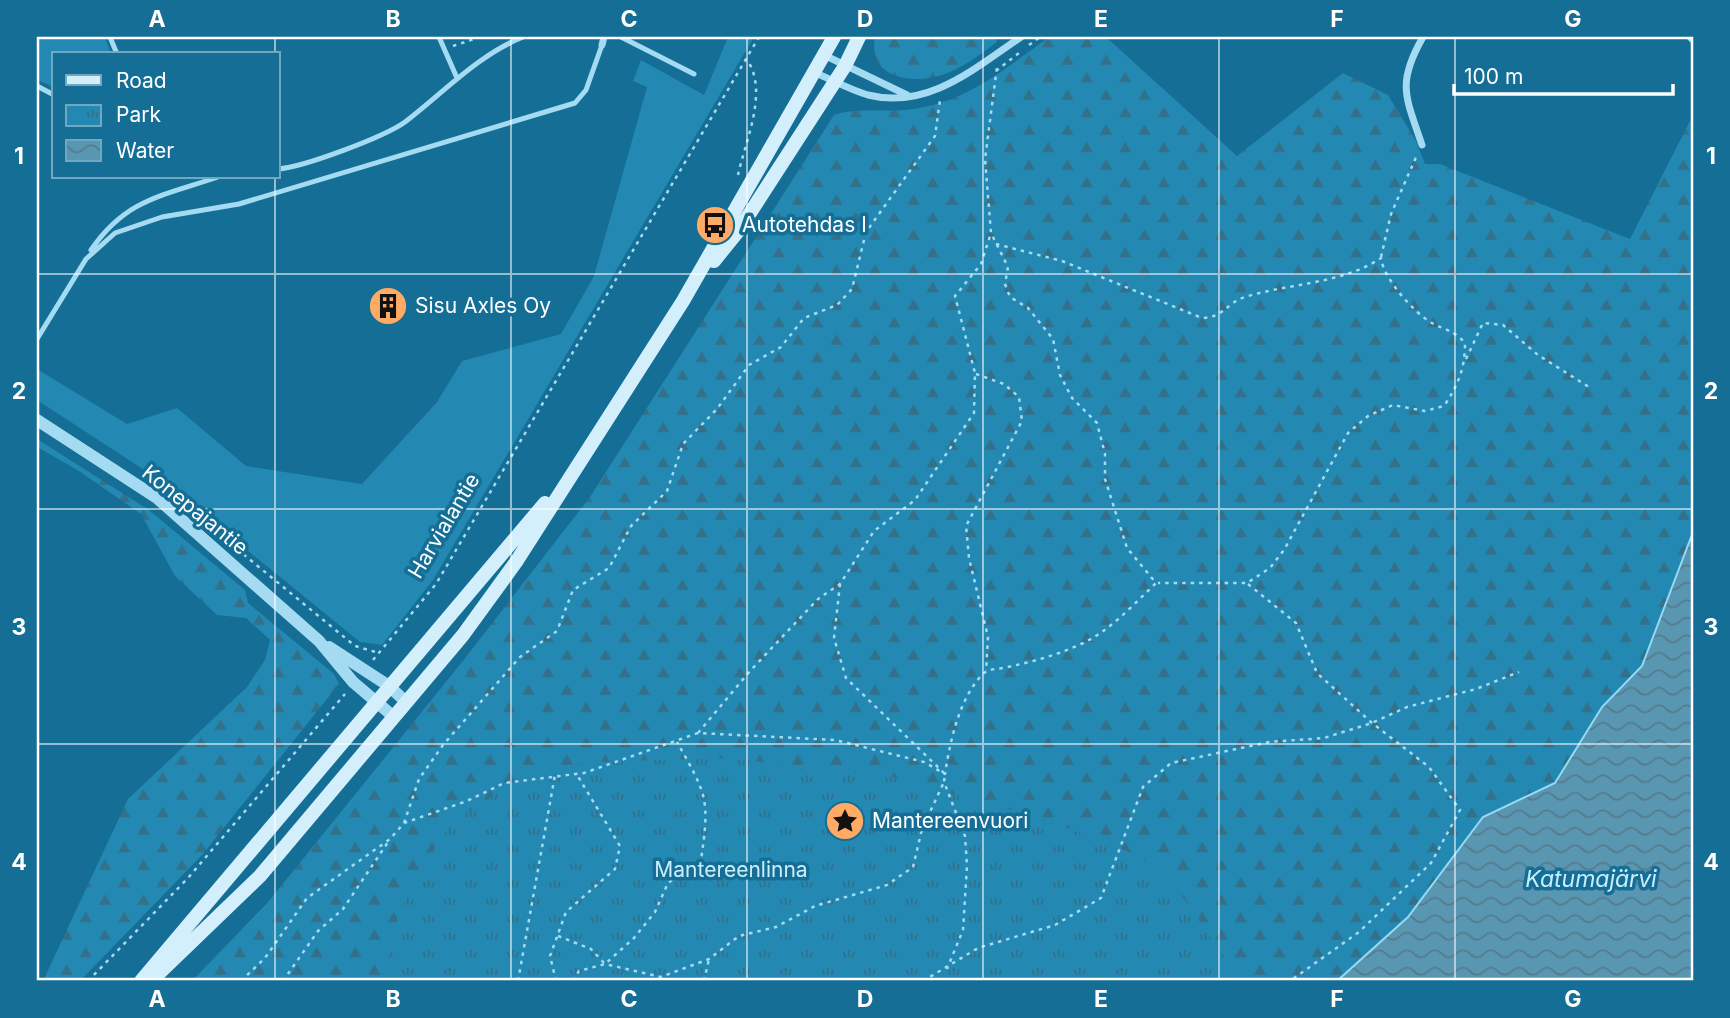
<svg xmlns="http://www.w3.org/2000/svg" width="1730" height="1018" viewBox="0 0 1730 1018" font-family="Inter,sans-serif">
  <defs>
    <pattern id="forest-firs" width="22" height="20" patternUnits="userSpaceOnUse" patternTransform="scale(1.75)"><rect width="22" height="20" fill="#2388b2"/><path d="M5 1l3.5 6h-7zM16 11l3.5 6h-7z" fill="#337089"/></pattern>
    <pattern id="park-tufts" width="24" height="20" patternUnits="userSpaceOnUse" patternTransform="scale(1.75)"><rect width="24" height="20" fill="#2388b2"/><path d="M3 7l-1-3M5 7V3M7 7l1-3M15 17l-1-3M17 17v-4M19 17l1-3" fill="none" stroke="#337089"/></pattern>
    <pattern id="water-waves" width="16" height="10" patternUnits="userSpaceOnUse" patternTransform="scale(1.75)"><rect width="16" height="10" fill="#5996b1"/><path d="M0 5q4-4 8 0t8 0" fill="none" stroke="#547c8e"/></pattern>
  </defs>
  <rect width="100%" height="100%" fill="#146e95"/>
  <path fill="#2388b2" d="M37,37H105L111,54H54V87L37,80Z
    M728,37H754L433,580L382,645L360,642L167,485L37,400V369L127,424L177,408L246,466L362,484L437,402L462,361L561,334L594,276L647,87L633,81L641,60L704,95Z"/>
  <path fill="url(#forest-firs)" d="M875,37H996L997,42C981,54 964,67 945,74C915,85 867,80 875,37Z
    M1049,37H1106L1237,156L1343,73L1388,95L1416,141L1425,164H1440L1630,239L1693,115V532L1642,666L1602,707L1555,783L1483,817L1408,917L1337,981H192L269,901L462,662L590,497L834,115C856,107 888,113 913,109C967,102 1006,68 1049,37Z
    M37,439L149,510L245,590L248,603L334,674L339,684L203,854L80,981H43L128,799L247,687L265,660L270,640L246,618L217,615L175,576L141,514L79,471L37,447Z"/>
  <path fill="url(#park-tufts)" d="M727,758L897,778L1046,820L1134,854L1171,880L1241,981H387L390,939L410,887L451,823L530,771L592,762Z"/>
  <path fill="url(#water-waves)" stroke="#96dbf5" stroke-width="2" d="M1693,532V981H1337L1408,917L1483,817L1555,783L1602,707L1642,666Z"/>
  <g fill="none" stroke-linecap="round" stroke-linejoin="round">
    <path stroke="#a4dbf2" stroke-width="2.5" stroke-dasharray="3.5 5" stroke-linecap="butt" d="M1029,45L1040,37
      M453,46L480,37
      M996,71L1019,53
      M738,175C745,142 769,91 747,60
      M996,244L1062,261L1202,318C1225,317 1226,303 1245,297C1290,283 1342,284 1381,258C1383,278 1415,314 1432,323C1445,330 1455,331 1465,343C1465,369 1458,385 1444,406L1425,411L1393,405L1368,416L1348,433L1284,550L1270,568L1247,583H1158
      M1381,257L1391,214L1417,155
      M1466,359L1483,323L1503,325L1538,355L1589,387
      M976,374L1004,384L1019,397L1022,421L966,526L969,558L988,637L986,671
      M237,549L355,646L379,653
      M840,584L834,638L846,678L945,774L944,782L965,836L967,866L963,930L947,969
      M1248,584L1296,623L1317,673L1372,723L1429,767L1460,810L1431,863L1359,932L1290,981
      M373,660L436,584L759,37
      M698,733L750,671L818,599L840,584L874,531L915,500L974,413L975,373L955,296L981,264L991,233
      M404,823L419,779L443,745L520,657L557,631L573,590L609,568L631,526L667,491L683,444L717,409L749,365L781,347L804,318L837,305L852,289L866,232L935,136L940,100
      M558,936L591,949L605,964L634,938L655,912L668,883L701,860C710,799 707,795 677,742
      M88,981L188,878L345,694
      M241,981L265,958L307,898L390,839L404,823L467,801L504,783L584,773L698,733L835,740L924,762L945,774C950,742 959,698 983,674C988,669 996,669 1003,668C1031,662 1055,656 1081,644C1110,631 1133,605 1156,583L1127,548L1105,479V454L1097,423L1072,398L1060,375L1053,339L1028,308L1010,297L1005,284L1008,267L991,233L985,159L997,67
      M283,981L318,931L343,909L388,842
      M518,981L555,775
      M556,981L550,956L566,912L615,869L620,846L576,773
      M573,981L579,971L605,964L661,977L709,959L739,936L776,927L815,906L887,885L913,867L922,829L944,782
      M704,981L709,959
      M923,981L978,948L1055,925L1101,898L1143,787L1171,763L1269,742L1324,738L1372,723L1407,707L1476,689L1519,672"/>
    <path stroke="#a4dbf2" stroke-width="5" d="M110,37L117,54
      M439,37L457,78
      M621,37L694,74
      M37,86L54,95
      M278,169C304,167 384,137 405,122C443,93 478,55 523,37
      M91,250C126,199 162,196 218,177
      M37,339L86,259L115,233L162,217L239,204L575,103L586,90L602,45"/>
    <path stroke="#a4dbf2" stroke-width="7" d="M1690,37L1693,40
      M602,45L604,37
      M824,55L907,95
      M813,72C831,79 850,90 868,95C928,110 975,68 1021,37
      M1422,145C1406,97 1396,84 1423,37"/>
    <path stroke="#a4dbf2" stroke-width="12" d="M37,420L157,498L319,641L353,682L394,717
      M329,647L389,686L406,702"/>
    <path stroke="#d3effc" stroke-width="14" d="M714,261L739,230L845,66L859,37
      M141,981L545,503
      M151,981L260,876L463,635L516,562L683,301L834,37"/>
  </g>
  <path fill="none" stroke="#fff" stroke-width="2" stroke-opacity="0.55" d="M275,37V54M511,37V981M747,37V981M983,37V981M1219,37V981M1455,37V981M275,177V981M37,274H1693M37,509H1693M37,744H1693"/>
  <defs>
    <g id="bus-disc" transform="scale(2.0125)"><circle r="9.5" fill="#ffab65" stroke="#146e95"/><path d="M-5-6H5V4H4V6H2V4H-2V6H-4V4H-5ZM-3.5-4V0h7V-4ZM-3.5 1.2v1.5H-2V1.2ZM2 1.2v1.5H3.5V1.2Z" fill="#111"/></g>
    <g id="building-disc" transform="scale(2.0125)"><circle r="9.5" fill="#ffab65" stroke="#146e95"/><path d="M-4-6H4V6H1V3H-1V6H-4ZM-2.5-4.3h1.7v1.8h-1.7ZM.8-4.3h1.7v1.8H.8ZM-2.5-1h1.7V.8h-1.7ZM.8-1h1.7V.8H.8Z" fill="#111"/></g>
    <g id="sight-disc" transform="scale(2.0125)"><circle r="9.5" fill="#ffab65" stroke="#146e95"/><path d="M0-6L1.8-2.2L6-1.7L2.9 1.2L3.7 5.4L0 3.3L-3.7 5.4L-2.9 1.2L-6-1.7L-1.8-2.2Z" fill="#111"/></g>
  </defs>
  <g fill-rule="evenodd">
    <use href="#bus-disc" x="715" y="225"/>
    <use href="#building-disc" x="388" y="306"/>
    <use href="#sight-disc" x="845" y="821"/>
  </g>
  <g text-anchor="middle" stroke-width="7" stroke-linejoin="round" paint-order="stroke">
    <g font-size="21" fill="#fff" stroke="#146e95" text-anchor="start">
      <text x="742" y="232">Autotehdas I</text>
      <text x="415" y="313">Sisu Axles Oy</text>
      <text x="872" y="828">Mantereenvuori</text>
    </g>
    <g font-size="21" fill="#fff" stroke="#146e95">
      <text transform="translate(195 510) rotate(39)" y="7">Konepajantie</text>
      <text transform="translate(444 526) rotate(-59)" y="7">Harvialantie</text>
    </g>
    <g font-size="21" fill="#cbeefd" stroke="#146e95">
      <text x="731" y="877">Mantereenlinna</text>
    </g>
    <g font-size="23" font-style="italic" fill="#c8ecfb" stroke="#146e95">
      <text x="1591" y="887">Katumajärvi</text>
    </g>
  </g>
  <rect width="1730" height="1018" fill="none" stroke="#146e95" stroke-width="77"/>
  <rect x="52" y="52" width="228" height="126" fill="#146e95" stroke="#72a8bf" stroke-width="2"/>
  <rect x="66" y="75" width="35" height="10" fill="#d3effc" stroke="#72a8bf" stroke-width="2"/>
  <text x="116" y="88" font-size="21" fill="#ffffff">Road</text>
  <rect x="66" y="105" width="35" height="21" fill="url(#park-tufts)" stroke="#72a8bf" stroke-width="2"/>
  <text x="116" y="122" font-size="21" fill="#ffffff">Park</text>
  <rect x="66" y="140" width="35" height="21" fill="url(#water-waves)" stroke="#72a8bf" stroke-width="2"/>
  <text x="116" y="158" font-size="21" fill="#ffffff">Water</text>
  <path d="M1454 84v10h219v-10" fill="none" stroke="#ffffff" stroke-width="3.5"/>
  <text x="1464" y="84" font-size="21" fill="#ffffff" stroke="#146e95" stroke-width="5" paint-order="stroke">100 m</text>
  <rect x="38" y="38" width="1654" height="941" fill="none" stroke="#fff" stroke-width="2.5"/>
  <g font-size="23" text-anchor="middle" font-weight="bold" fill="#fff">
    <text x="157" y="27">A</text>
    <text x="393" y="27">B</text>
    <text x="629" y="27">C</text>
    <text x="865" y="27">D</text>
    <text x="1101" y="27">E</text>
    <text x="1337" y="27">F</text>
    <text x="1573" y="27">G</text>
    <text x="19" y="164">1</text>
    <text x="1711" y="164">1</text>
    <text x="19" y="399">2</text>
    <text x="1711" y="399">2</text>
    <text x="19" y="635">3</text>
    <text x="1711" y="635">3</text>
    <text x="19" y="870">4</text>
    <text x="1711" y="870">4</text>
    <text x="157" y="1007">A</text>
    <text x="393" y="1007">B</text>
    <text x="629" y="1007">C</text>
    <text x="865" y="1007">D</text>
    <text x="1101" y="1007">E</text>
    <text x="1337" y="1007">F</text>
    <text x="1573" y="1007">G</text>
  </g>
</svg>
